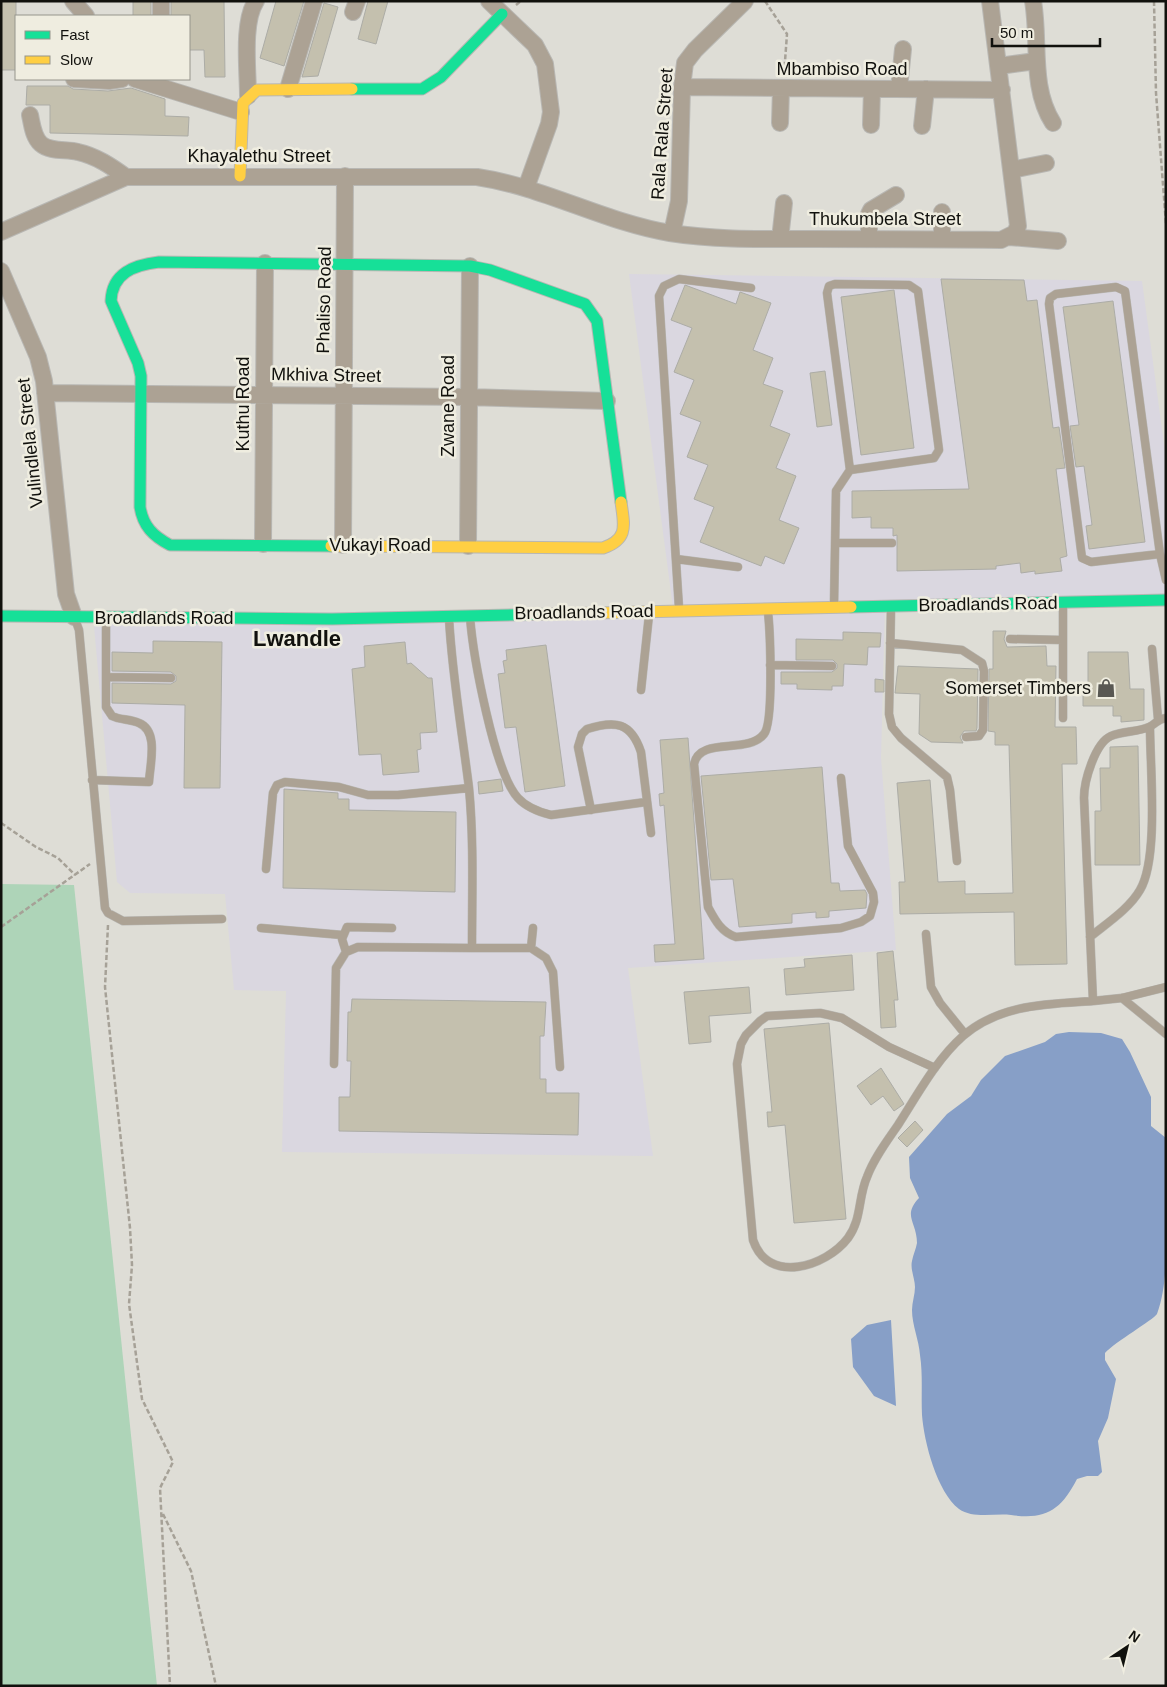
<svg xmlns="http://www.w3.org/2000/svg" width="1167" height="1687" viewBox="0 0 1167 1687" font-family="Arial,sans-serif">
  <rect width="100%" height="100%" fill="#deddd6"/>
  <path fill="#dad7e0" d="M629,274L1142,281L1166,459V599L885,605L881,758L896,950L628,968L653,1156L282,1152L286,991L234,990L225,894L130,893L117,882L93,615L673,608Z"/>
  <path fill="#aed4b8" d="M1,884L74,885L157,1686H1Z"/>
  <path fill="#879fc7" d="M1069,1032L1101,1033L1122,1039L1130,1052L1151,1097V1126L1166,1138C1166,1167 1166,1197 1166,1226C1166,1255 1167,1287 1157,1314C1153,1320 1115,1342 1105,1353V1360L1116,1379L1108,1418L1098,1441L1102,1472L1098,1476H1087L1077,1479C1061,1510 1046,1520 1011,1515C995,1513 973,1519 959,1509C937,1492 924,1442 922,1415C921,1395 923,1375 920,1355C919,1340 912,1325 912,1310C912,1302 915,1295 915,1287C915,1279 910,1269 912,1261C913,1255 916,1249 917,1243C917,1222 902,1216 919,1198L910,1178L909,1157L947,1114L971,1096L981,1080L1005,1056L1045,1042L1056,1034Z
    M891,1320L896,1406L874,1396L853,1367L851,1339L867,1325Z"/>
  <path fill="#c4c0ae" stroke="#acaca6" d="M1,1H16V70H1Z
    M133,1H151V16H133Z
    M171,1H224L225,77H205L204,50H189V16H171Z
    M276,1H304L284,66L260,58Z
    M368,1H388L376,44L358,39Z
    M324,3L338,7L318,76L302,77Z
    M27,86H68L73,89L108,91L131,88L165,99V116L189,117L188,136L50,133V105H26Z
    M941,279L1024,280L1027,301L1037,300L1053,428L1059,427L1065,468L1056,469L1067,556L1060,558L1062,571L1035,574V571L1021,573L1020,563L996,566V569L897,571V535L893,536V528H871V517L852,518V491L969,489Z
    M685,285L736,304L740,292L771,303L753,350L773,358L763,384L783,391L770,426L790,434L776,468L796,476L779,520L799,528L784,564L765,556L761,566L700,542L714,507L694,499L708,465L687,457L701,422L680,414L694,380L674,372L692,328L671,320Z
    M894,290L914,448L861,455L841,297Z
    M1113,301L1145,542L1089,549L1086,526L1092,525L1084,466L1076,467L1070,426L1079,425L1063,307Z
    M825,371L832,425L817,427L810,373Z
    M993,631H1006L1004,639L1007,647L1046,646L1047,666H1056L1055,727H1076L1077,764H1062L1067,964L1015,965L1014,912L900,914L899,882H905L897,783L930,780L938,882L965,881V894L1013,893L1009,745H995V732L988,731L989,669H993Z
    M843,632L881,633L880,647H868L867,665L844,664L843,686H832V690L797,689V684H781V672H832L837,668V664L833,660H796V639L843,640Z
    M153,641L222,642L220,788H184L185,705L112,703V683L171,684L176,681V676L171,672L112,671V652L153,653Z
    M405,642L407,664L411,663L428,678H432L437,732L420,733L421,749L417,750L419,772L383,775L381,754L359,755L352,669L365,667L364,646Z
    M546,645L565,786L525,792L516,727L505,728L498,674L505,673L503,661L507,660L506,650Z
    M1088,652H1128L1130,689H1144V720L1121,722V716H1113V706H1083V687L1088,686Z
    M898,666L978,669L977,728L976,731H964L960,737L963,743L931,742L919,734L920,694L895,693Z
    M875,679L884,680V692H875Z
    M688,738L704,959L655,962L654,945L675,944L664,805L660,806L659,794L664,793L660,740Z
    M1138,746L1140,865H1095V811H1101L1100,768H1110V747Z
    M822,767L831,883H839L840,891L865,890L867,894L866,908L829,911V917L816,918V912L792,914V923L739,927L733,879L711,880L701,776Z
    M501,779L503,791L479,794L478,782Z
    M284,789L338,793V799H349V810L456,812L455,892L283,888Z
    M893,951L898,1000H894L896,1027L881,1028L877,953Z
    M852,955L854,990L786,995L784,969L805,967L804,959Z
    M749,987L751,1013L709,1016L711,1042L689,1044L684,992Z
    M352,999L546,1002L544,1036H540V1079H546V1093H579L578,1135L339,1131V1097H350L351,1061H347L348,1012H351Z
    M829,1023L846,1219L794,1223L785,1125L768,1127L767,1112H772L764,1029Z
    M881,1068L904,1104L894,1111L883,1096L871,1105L857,1086Z
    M915,1121L923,1130L907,1147L898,1138Z"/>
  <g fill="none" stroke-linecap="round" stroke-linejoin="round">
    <g stroke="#b8b7b3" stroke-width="9">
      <path id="lane" d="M835,284L909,285L918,291L939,450L934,458L850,470L827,293L829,286Z
        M835,543H892
        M1160,554L1091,562L1082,558L1049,304L1050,298L1056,294L1116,287L1125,291L1160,554L1166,580
        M676,559L738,567
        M1063,604V718
        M834,605L836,491L850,470
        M679,608L659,296L664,286L679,279L751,288
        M891,608L889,714L892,727L901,738L947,777L950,790L957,861
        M768,612C770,631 774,722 764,734C748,755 700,736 694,764L708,907C715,920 721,932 736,937L841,928L861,922L870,916L874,902L873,893L848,846L841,778
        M470,617C473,655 494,772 518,798C527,808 539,812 551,815L646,802
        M449,618C452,675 462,731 469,788C474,841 472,894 472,948H531L546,958L553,972L560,1067
        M75,619L79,630L105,908L108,913L123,921L222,919
        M1010,639L1063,640
        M890,643L962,650L982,663L984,671L983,730L979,736L966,737
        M1152,649L1158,719
        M770,665L832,666
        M106,677L171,678
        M641,690L649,615
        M92,780L149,782C150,764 159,731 139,723C130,719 120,720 112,716L106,707V620
        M591,810L578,747L582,734L587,729C615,720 631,722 641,752L651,833
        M266,869L273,793L277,785L285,782L339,787L368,795H398L469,788
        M261,928L342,935
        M926,934L931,987L940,1003L965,1034
        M1090,937C1107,923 1129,909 1140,890C1159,858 1150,767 1150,727
        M531,948L533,928
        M346,952L342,939L347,927L392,928
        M1122,998L1166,1034
        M1093,1001L1122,998L1166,987
        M334,1064L336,968L346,952L358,947L472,948
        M935,1068L889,1047L842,1018L820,1013L767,1016L760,1021L746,1035L741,1044L737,1064L753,1240C768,1285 826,1267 848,1238C862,1219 858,1197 867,1177C874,1158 887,1141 898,1125C918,1094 936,1060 963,1036C1000,1004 1047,1004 1093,1001L1084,798C1084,781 1095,743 1111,736C1123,731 1138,732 1149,727C1156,724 1157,719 1166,718"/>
    </g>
    <g stroke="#b8b7b3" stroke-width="18">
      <path id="street" d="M73,1L86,16
        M161,1V16
        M489,1L535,45L545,64L551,112L549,124L526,188
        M1033,1C1040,41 1030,87 1053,123
        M353,12L357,1
        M999,66L1036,61
        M74,79L109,81L122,79
        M135,79L241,112
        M682,87L1002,90
        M288,89L314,1
        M899,89L903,49
        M248,96C248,70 242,22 256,1
        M30,115C32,124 33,137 41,144C50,152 67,149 78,152C96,156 111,166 126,177
        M780,123L781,88
        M871,125L872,89
        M922,126L926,89
        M1011,170L1046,163
        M1,232L126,177H477C544,187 604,222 670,233C716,240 764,239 811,239C874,239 937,239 1001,240L1015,233L1018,226L990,1
        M672,233L679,201L682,87L685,63L695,50L745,1
        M1009,237L1058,241
        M780,239L784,203
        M869,239V214L871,210L896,195
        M942,239V212
        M1,271L38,357L44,381L66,594L74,617
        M45,393L467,397L607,401
        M263,544L265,263
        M343,545L345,176
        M468,546L470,266"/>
    </g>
    <g stroke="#b8b7b3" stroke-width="13">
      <path id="fast" d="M352,89H422L441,77L502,14
        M159,262L470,266L490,270L585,304L597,321L621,502
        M159,262C134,265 112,273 111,301L138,363L141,376L140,507C143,526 153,536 170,545L331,546
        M851,607L1166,600
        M1,616L332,619L554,614"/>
    </g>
    <g stroke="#b8b7b3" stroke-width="13">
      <path id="slow" d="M240,176L243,103L257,90L352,89
        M331,546L603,548C629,539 624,525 621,502
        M554,614L851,607"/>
    </g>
    <path stroke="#a6a197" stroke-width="2.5" stroke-dasharray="5 2.5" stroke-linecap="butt" d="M765,1L787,34L784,75
      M1154,1L1156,93L1166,224
      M516,5L521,1
      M1,823L36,847L58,858L75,875
      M108,925L105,987L130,1228L132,1265L129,1304L142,1399L173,1462L160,1488L170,1686
      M1,927L90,864
      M163,1514L191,1571L216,1686"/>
    <use href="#lane" stroke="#aca294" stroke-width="8"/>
    <use href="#street" stroke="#aca294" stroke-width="16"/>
    <use href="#fast" stroke="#16e098" stroke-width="11"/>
    <use href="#slow" stroke="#ffcf43" stroke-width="11"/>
  </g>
  <defs>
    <g id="shop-bare" transform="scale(1.5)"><path d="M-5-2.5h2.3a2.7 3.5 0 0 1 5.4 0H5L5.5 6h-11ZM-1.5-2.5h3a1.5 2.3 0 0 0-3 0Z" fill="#595853" stroke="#efede0" stroke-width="2.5" paint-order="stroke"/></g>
  </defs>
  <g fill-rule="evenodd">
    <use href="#shop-bare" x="1106" y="688"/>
  </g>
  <g text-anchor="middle" stroke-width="5" stroke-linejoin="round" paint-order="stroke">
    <g font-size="18" fill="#11110d" stroke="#efede0">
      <text x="842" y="75">Mbambiso Road</text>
      <text transform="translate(662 134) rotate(-86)" y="6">Rala Rala Street</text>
      <text x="259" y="162">Khayalethu Street</text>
      <text x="885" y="225">Thukumbela Street</text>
      <text transform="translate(324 300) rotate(-89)" y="6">Phaliso Road</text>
      <text transform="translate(326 375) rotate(1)" y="6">Mkhiva Street</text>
      <text transform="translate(243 404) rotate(-90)" y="6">Kuthu Road</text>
      <text transform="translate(448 406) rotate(-90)" y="6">Zwane Road</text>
      <text transform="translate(30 443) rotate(-96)" y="6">Vulindlela Street</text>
      <text x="380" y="551">Vukayi Road</text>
      <text transform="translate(988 604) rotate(-1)" y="6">Broadlands Road</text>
      <text transform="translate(584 612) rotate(-1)" y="6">Broadlands Road</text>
      <text x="164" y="624">Broadlands Road</text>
    </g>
    <g font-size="18" fill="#11110d" stroke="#efede0" text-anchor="end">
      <text x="1091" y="694">Somerset Timbers</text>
    </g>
    <g font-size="22" font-weight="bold" fill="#11110d" stroke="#efede0">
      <text x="297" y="646">Lwandle</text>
    </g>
  </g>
  <rect width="1167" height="1687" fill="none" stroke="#11110d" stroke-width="5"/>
  <rect x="15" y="15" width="175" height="65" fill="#efede0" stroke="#96958c"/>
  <rect x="25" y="31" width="25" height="8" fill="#16e098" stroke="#96958c"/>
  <text x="60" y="40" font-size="15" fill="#11110d">Fast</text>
  <rect x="25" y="56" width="25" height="8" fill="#ffcf43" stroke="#96958c"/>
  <text x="60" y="65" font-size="15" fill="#11110d">Slow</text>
  <g transform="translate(1127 1647) rotate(35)" stroke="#efede0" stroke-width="4" paint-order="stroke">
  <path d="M0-4L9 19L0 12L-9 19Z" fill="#11110d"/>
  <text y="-8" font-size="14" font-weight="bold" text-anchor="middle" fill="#11110d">N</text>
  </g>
  <path d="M992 38v8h108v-8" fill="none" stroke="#11110d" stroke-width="2.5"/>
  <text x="1000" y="38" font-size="15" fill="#11110d" stroke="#efede0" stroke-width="4" paint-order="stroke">50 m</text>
</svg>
